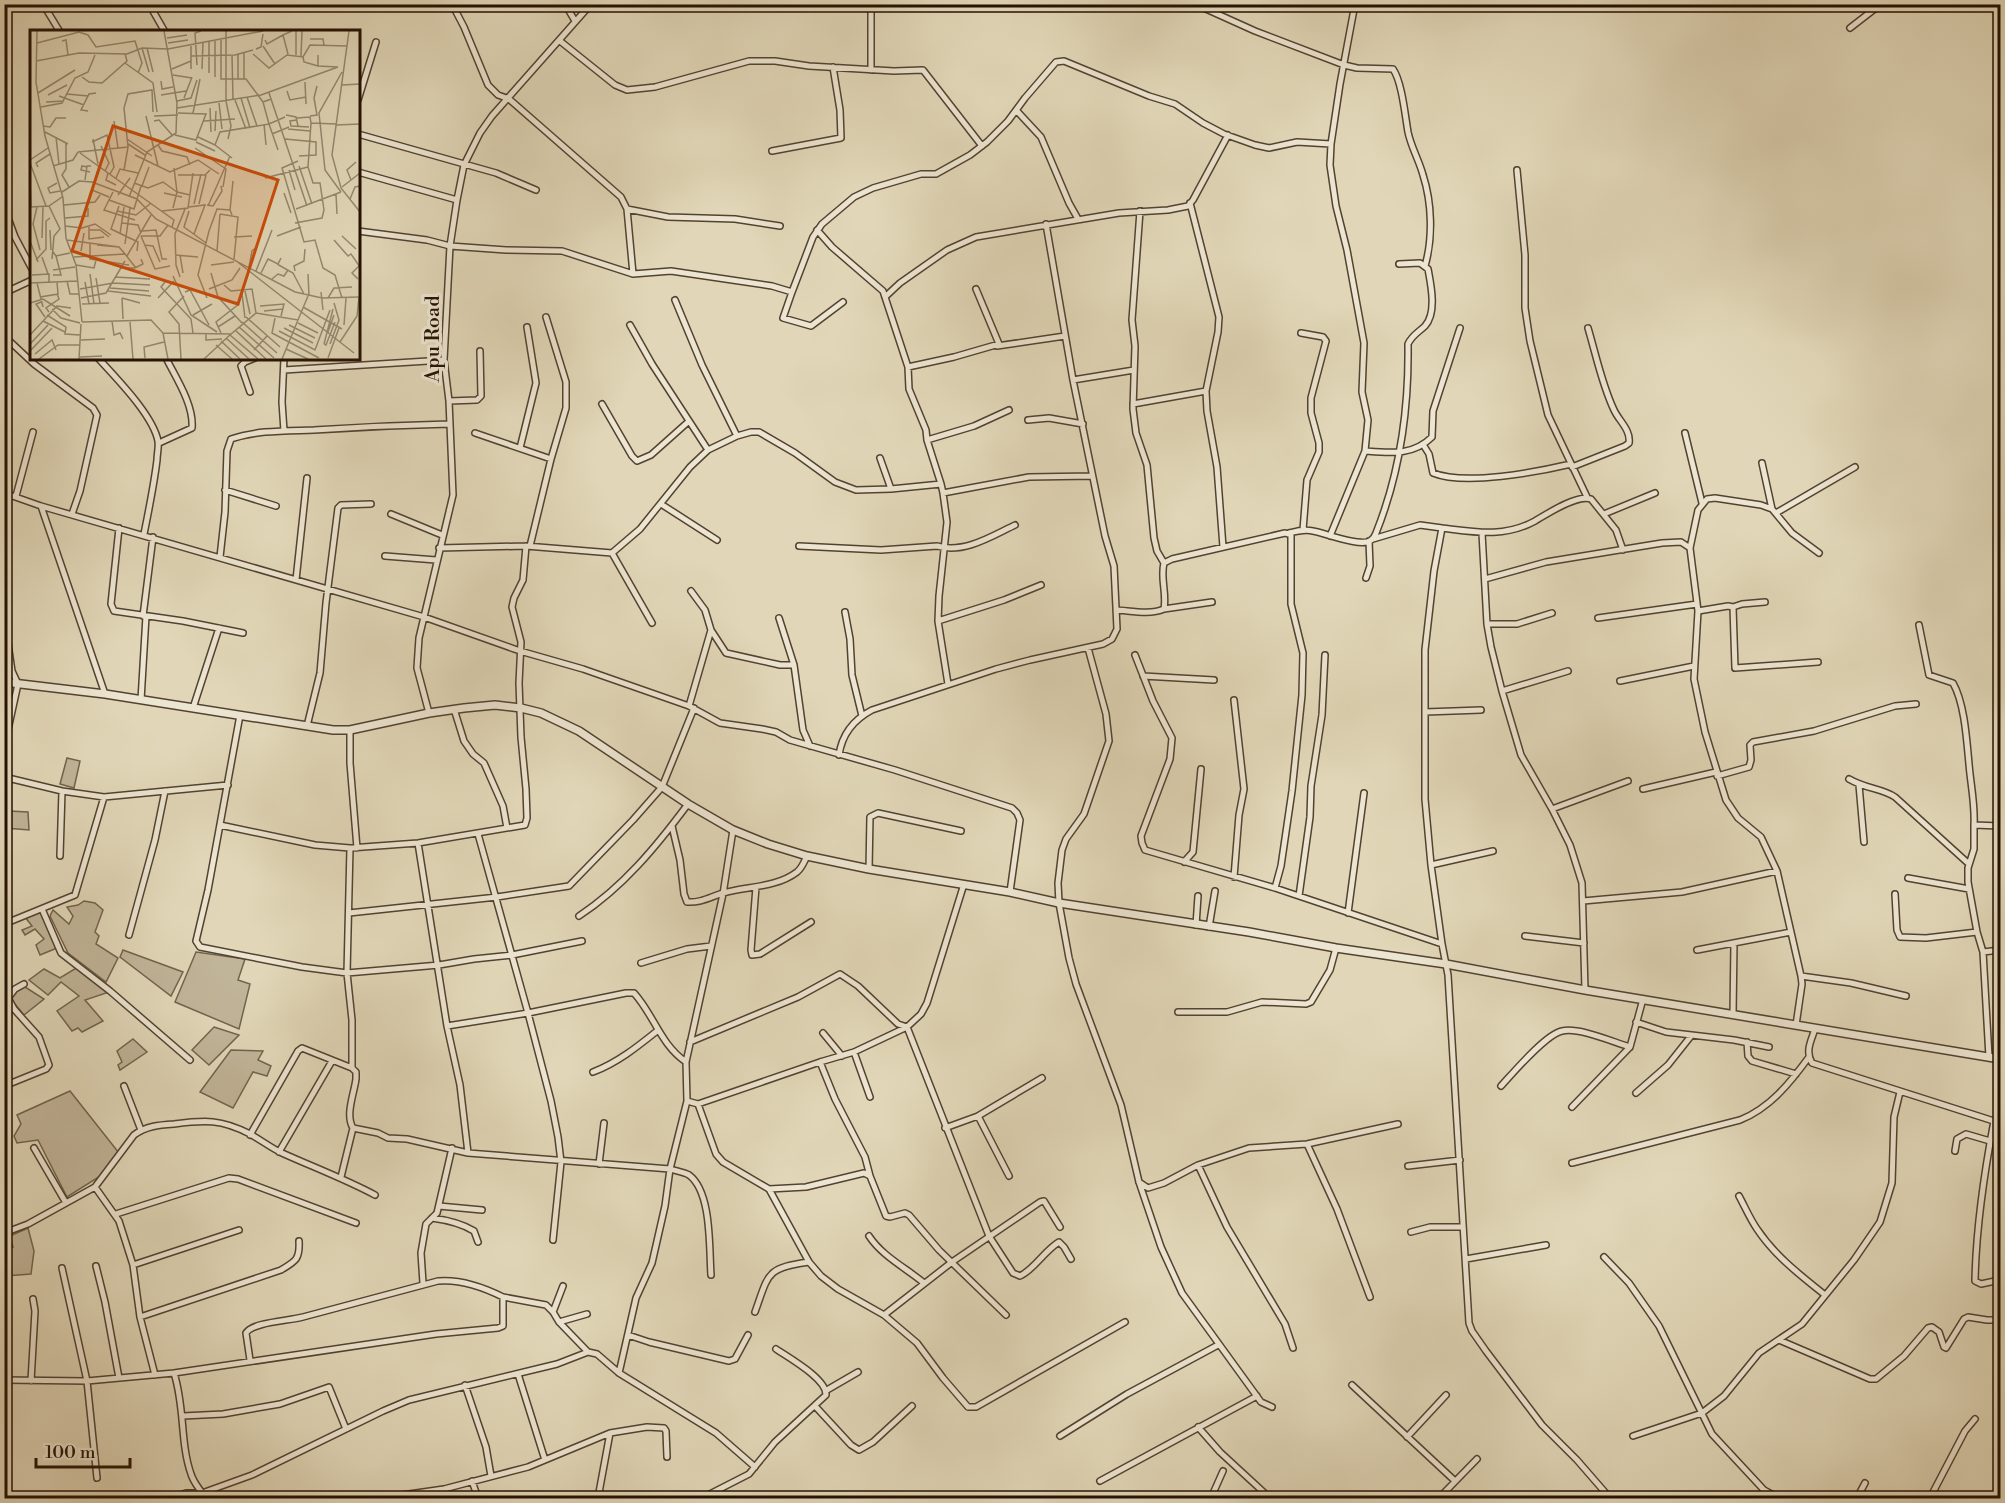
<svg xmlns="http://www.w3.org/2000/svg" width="2005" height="1503" viewBox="0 0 2005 1503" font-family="'Libre Bodoni',serif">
  <rect width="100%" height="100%" fill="#e1d7b8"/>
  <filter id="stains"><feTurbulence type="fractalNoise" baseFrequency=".00333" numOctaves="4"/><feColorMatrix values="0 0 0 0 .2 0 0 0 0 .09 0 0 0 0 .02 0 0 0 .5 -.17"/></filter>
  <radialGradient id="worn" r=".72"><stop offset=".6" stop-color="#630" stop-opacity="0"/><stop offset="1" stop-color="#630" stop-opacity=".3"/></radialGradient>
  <path fill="#c1b599" stroke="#72634e" stroke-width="1.5" d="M67,758L80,761L74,788L60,784Z
    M5,799L10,800L9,811L28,812L29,830L5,828Z
    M84,901L95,903L103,910L95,932L99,936L96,944L118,958L106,982L68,953L50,916L53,910L69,924L73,916L67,907L78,905Z
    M41,911L57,948L40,955L36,945L44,939L35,929L25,935L22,930L32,926L25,917Z
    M123,950L183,972L171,996L120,957Z
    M196,952L245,959L238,980L250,984L239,1029L175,1002Z
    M78,967L109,992L85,1000L103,1021L82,1032L78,1028L72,1031L57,1011L79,996L61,982L48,995L29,980L44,969L60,978Z
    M25,987L44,999L24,1015L10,998L14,992Z
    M214,1027L239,1035L209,1065L192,1050Z
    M133,1039L147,1052L120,1070L118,1065L122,1062L117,1051Z
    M231,1050L263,1051L258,1060L271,1066L267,1076L253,1072L233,1108L200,1092Z
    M70,1091L119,1153L102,1175L67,1197L38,1140L17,1143L14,1136L21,1124L17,1115Z
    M28,1228L34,1251L31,1274L5,1276V1250L13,1247L10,1236Z"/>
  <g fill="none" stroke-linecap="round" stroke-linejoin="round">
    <g stroke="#534230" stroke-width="8">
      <path id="minor" d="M43,4L60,32
        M149,4L165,32
        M452,4L464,27L488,85L498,95L509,99L621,197L627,209L633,274
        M565,4L575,21
        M871,4V70
        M1195,4L1255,31L1344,65L1357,68L1393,69C1402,82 1405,115 1408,132C1411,147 1419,160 1423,175C1432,203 1433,238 1425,266
        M1850,28L1881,4
        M560,41L615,85L627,90L655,87L749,61H775L809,66L894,71L923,70L982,146
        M358,100L376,42
        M1016,110L1041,137L1069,203L1078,219
        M358,134L496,173L536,190
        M772,151L841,138L840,110L833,67
        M1517,170L1525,255V308L1530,341L1548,415L1587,497
        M358,172L457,200
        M1190,203L1219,317L1218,332L1206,391L1207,411L1217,467L1223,547
        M4,207L15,237L32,269
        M627,209L668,217L735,219L780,226
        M1140,211L1132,320L1135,346L1133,409L1136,433L1147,465L1154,538L1157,551L1164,563
        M817,230L832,247L883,291L908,367L909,389L926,430L927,440L941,484
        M358,231L427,240L450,246L506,250L562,251L633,274L671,271L772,286L792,292L813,237L822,224L854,197L873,188L921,174H936L970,155L987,142L1008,121L1025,98L1056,62L1064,61L1149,96L1175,104L1203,123L1224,134L1255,145L1269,148L1297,142L1331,144
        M792,292L783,318L811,326L843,302
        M4,293L32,280
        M885,297L900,283L947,250L976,237L1119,213L1168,210L1188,206L1193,200L1228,135
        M675,300L702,365L737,436
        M630,325L652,364L708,450
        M1301,333L1323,337L1326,341L1311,398V413L1319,443V452L1307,480L1303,530
        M4,336L34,364L93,408L97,415L80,491L72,514
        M997,346L1065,336
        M98,358C116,378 153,415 158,441C159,447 157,454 157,460C154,485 149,509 144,534
        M284,358L282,402L284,431
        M908,367L954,357L999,344L976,289
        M284,370L444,360
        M1073,380L1134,370
        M250,392L241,366L245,362L255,358
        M449,401L477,400L481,396L480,351
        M4,403H6
        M602,404L632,456L637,461L651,455L688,422
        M1133,404L1206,391
        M1028,420L1049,418L1083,424
        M475,433L551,459
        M1685,433L1702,503
        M927,440L974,426L1009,410
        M159,443L192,428C194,405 176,378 166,358
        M1424,446L1429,454L1433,473C1465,486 1537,472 1571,464
        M520,448L536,383L527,327
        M1365,451C1390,453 1413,456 1432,437L1433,411L1460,328
        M880,458L891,489
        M1762,463L1772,509
        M1572,467L1625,446L1629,443C1631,430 1619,421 1614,410C1602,385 1596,355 1588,328
        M225,490L276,506
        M4,493L41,506L424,617L520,651L583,669L689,706L720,723L762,729L776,732L790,740L895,770L1012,808L1017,813L1020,820L1010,892
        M16,496L33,432
        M661,504L717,540
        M41,506L105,694
        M1776,513L1855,467
        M391,514L442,535
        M1604,514L1655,493
        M119,528L111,604L114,611L183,621L243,633
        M1289,533C1297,531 1305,529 1313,531C1325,533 1360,547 1370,541C1373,539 1375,536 1376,533C1400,473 1409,408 1408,344C1412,335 1419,332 1425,326C1437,313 1431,285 1428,269L1420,263L1399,264
        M1482,533L1487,624L1491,647L1502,691L1521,755L1552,809L1570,845L1582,883L1585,990
        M1330,536L1365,451L1368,420L1362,392L1364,343L1347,250L1336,206L1330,165L1331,144L1340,84L1355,4
        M1373,539L1420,525L1442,528
        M530,546L551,459L566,408V382L546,317
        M799,546L881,550L937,546C964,554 992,536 1015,525
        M439,548L526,546L612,553L640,529L690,467L708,450L737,436L751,432H759L795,453L835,482L856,490L891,489L941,484L943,493
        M1690,548L1698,510L1707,499L1715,498L1761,505L1772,509L1792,533L1819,553
        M612,553L652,623
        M385,556L436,560
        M220,557L225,512L227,451L231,439C257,430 287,431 314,430C359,427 404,425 449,424
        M1366,578L1370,566L1369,541
        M1485,579L1546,562L1662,543L1681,542L1690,548L1698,611L1694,679L1705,732L1726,800L1738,818L1761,837L1777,871L1801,976L1802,984L1796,1025
        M296,580L307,478
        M1733,607L1742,604L1765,602
        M1164,609L1212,602
        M1117,610C1132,611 1150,615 1164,609C1167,593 1160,578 1164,563L1172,559L1285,533L1291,535V604L1303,653L1302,695L1292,791L1281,866L1275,888
        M1698,611L1728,606L1733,607L1735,668L1818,662
        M845,612L850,639L852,675L862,716
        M4,616L12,671L18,684L4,748
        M143,616L153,537
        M779,618L794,665L803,730L810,746
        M1598,618L1697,604
        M938,621L1004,600L1041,585
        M1487,624H1517L1552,613
        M1919,625L1929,675L1953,683C1966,706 1967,748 1970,774C1972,791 1975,808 1974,825
        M711,630L726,653L780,665H794
        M1088,648L1106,714L1109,741L1084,814L1066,839L1062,850L1058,883L1059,903L1069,958L1076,984L1121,1105L1139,1182L1161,1247L1182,1293L1261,1402L1272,1407
        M1135,655L1153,701L1172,738L1170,759L1141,836L1142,843L1145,850L1275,888L1442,944
        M1143,676L1214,680
        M1620,681L1694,666
        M948,684L938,621L939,596L947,522L943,493L1029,477L1092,476
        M1502,691L1568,671
        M141,700L146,616
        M689,706L711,630L705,610L691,591
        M193,708L219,628
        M454,709L464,741L473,754L484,763L503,806L507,828
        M1425,712L1481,710
        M429,713L417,668L419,638L453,495L449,401L444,360L450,246L457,200L464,165L480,133L492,116L591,4
        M240,715L208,890L196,941L200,947L302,967L347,973L439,965L474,959L512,955L582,941
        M307,726L320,673L326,603L338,508L341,505L371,504
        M350,730V763L357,848
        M839,755C842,734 853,720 872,710L996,669L1030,660L1103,644L1112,639L1117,629L1114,566L1105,536L1073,380L1046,224
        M1717,776L1749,767L1751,760L1750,745L1753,742L1814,731L1895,706L1916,704
        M4,777L62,791L104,797L228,785
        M1849,779C1866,789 1881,788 1895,797L1969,864
        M1859,785L1864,842
        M1643,789L1716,772
        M1552,809L1628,781
        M220,825L315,845L350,848L418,843L525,825L527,818L526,789L521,737L519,683L521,642L512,607L514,598L523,580L526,546
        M672,826L680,860L684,894L687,902C701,903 710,897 723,893C747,886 776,888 797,872C802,868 804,862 807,856
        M478,834L528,1013L551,1101L558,1137L561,1162L553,1240
        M418,843L447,1026L460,1085L468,1153
        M350,848L347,973L352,1020V1068L356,1072V1079C354,1094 345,1115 353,1128L378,1133L388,1138L407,1139L468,1153L670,1169C676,1171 684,1172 689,1175C712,1192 709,1248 711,1275
        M60,856L62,791
        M1184,862L1193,852L1201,769
        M1431,865L1493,851
        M869,869L870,817L878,813L961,831
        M1234,877L1239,815L1244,789L1234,700
        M1908,878L1969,889
        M756,887L751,950L752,955L760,954L811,922
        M1895,894L1897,930L1900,937L1926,938L1977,932
        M1299,896L1310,817L1311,786L1322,715L1325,655
        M1583,901L1682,892L1777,871
        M42,909L61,953L110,991L190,1060
        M349,913L497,897L569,886L633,820L662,787L694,708
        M1348,913L1364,793
        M579,916C623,887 656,847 688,804
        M4,924L75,895L104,797
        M1196,925L1198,896
        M1209,927L1215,891
        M129,935L155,840L165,791
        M1525,936L1584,943
        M1697,950L1791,932
        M1983,952L2000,950
        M641,963L687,949L711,946
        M1801,976L1851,983L1906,996
        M1178,1012H1227L1262,1002L1306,1004L1311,1002L1330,970L1336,948
        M1733,1014L1734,943
        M1636,1022L1666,1032L1734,1040L1769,1047
        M447,1026L528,1013L626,993H634C654,1015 660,1044 686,1062
        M1815,1029C1811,1041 1805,1051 1812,1063L2000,1123
        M823,1033L842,1056
        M690,1042L798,997L840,974L858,986L898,1024L907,1027L989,1236L1013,1273L1020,1276C1035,1269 1044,1251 1059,1242L1064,1247L1071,1259
        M1747,1042L1748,1056L1752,1061L1796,1074
        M854,1052L870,1097
        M1989,1057L1983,952L1977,932L1968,882V868L1974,849V825L2000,826
        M820,1062L835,1099L865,1157L870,1176
        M593,1072C617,1063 637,1047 657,1031
        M4,1086L46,1069L49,1065L39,1037L14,1009L8,998L15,989L24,984
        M124,1086L141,1130
        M1501,1086C1513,1073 1546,1034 1562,1031C1579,1027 1613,1042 1630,1047
        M1636,1093L1668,1065L1691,1036
        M687,1101L698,1104L820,1062L854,1052L907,1027L921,1014L927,1003L964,884
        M698,1104L716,1154L723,1162L769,1189L809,1262L821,1276L838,1289L884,1315L917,1343L943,1378L968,1407H976L1125,1322
        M1572,1107L1630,1047L1643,999
        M978,1116L1009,1176
        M1994,1121C1984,1174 1976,1228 1975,1281L1981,1284L1995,1281
        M945,1128L978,1116L1042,1078
        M250,1135L298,1051L302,1048L352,1068
        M1307,1144L1337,1209L1370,1297
        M34,1148L66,1203
        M1955,1151L1957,1139L1966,1134L1990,1141
        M279,1152L332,1061
        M1572,1163L1740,1120C1770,1108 1790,1083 1809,1057
        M599,1164L604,1123
        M1198,1165L1227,1227L1285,1324L1293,1348
        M1408,1166L1460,1160
        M341,1177L353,1128
        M1139,1182L1148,1188L1164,1183L1198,1165L1249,1148L1307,1144L1398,1124
        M95,1187L119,1221L133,1265L140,1317L281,1270C296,1261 300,1259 299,1241
        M769,1189L806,1187L864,1173L870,1176L886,1216L890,1217L905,1213L909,1215L939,1250L1006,1315
        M1739,1196C1745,1207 1750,1219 1757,1229C1775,1256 1800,1275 1825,1295
        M439,1206L482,1210
        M116,1214L229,1178L238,1179L356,1223
        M432,1218C447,1220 461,1223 474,1231L478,1242
        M1411,1232L1430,1227H1463
        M4,1233L28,1224L95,1187L134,1135C146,1126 159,1125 174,1124C205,1120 221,1119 250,1134C261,1140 271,1148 282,1153C313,1167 345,1179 375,1195
        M869,1236C882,1256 906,1268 924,1283
        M1604,1257L1629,1283L1659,1326L1712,1434L1764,1490L1779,1498
        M1466,1259L1546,1245
        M133,1265L239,1230
        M96,1266L105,1302L119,1378
        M62,1268L87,1381L97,1478
        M423,1283L421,1253L426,1224L437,1213L452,1148
        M553,1312L563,1286
        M755,1312C769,1273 766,1268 809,1262
        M884,1315L952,1262L1040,1202L1044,1201L1060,1227
        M140,1317L155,1375
        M559,1322L587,1314
        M628,1335L649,1342L729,1361L735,1359L748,1335
        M1779,1340L1870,1379H1876L1904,1356L1928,1328L1932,1327L1939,1332L1944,1347L1946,1348L1964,1319L1968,1317L1987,1320H2000
        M250,1360L246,1333C253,1322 288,1321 303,1317L438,1281C460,1279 483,1287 503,1297
        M174,1373C185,1407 180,1443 191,1474C194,1484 201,1490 205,1498
        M619,1373L636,1298L652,1263L665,1206L670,1169L687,1101L686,1062L723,894L733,830
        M518,1374L545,1460
        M4,1380L87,1381L174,1373L436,1334L498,1328L503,1326V1297L546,1305L553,1312L559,1322L588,1352
        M31,1381L35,1311L33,1299
        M465,1385L486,1447L491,1476
        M1352,1385L1455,1481
        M827,1390L858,1372
        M815,1406L851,1445L859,1450L873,1442L912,1406
        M183,1416L223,1414L280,1404L329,1387L346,1429
        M1198,1427L1220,1452L1270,1498
        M1060,1436L1127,1394L1218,1345
        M1633,1436L1702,1413L1724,1396L1759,1353L1802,1324L1854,1260L1880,1222L1892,1183L1894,1117L1900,1092
        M1407,1437L1446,1395
        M472,1481L478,1498
        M1100,1481L1257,1396
        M876,1497V1498
        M169,1498L186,1493H202L252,1475L383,1411L409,1400L557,1364L588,1352L597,1354L619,1373L716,1433L755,1467
        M381,1498L444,1489L528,1467L610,1433L647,1427L664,1428L666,1431L667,1457
        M598,1498L610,1433
        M702,1498L749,1474L775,1442L826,1395C827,1379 789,1358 776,1349
        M1211,1498L1223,1471
        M1439,1498L1477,1459
        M1610,1498L1577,1460L1542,1425L1486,1351L1472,1331L1469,1323L1448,975L1442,944L1431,865L1425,799V650L1434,571L1442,528C1475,532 1504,538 1535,521C1547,514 1577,494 1591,499L1616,530L1623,550
        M1857,1498L1865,1483
        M1930,1498L1965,1431L1975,1419"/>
    </g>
    <g stroke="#534230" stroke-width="10">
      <path id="tertiary" d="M4,682L105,694L333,730H350L429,713L464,708L495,705L521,708L541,713L579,731L688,804L733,830L768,844L807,856L869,869L1010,892L1059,903L1249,932L1336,948L1446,964L1585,990L2000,1059"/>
    </g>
    <use href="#minor" stroke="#ece5d1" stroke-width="5"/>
    <use href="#tertiary" stroke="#ece5d1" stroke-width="7"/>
  </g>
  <g text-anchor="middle" stroke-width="6" stroke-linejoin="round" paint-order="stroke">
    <g font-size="20" fill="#241103" stroke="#ece5d1">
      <text transform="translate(432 339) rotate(-90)" y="7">Apu Road</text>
    </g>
  </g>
  <g transform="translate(30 30)">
    <rect width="330" height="330" fill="#e1d7b8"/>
    <path fill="none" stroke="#958870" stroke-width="1.5" d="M7,1L6,52L15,106L33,168L36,208L46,235L52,292M196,1V71L201,96L198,109M319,1L302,125L311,158L330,182M137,8L157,5M280,9H293L294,15M191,10V49H216L233,72L241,69M235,10L237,14L253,5M32,11L36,10L38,25M179,11V43M185,11V47M7,13L49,2L58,5L66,17L105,11L112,33L108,43M138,13L158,10M161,14V39M233,16L245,34M112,18L119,42M117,18L123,42M226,19L231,17L233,4M214,22V49M208,24V49M223,24L239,38L257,25L273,27L280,15L317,16M258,24L253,5L262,1M202,25L203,70M266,25V1M288,25V36L308,37M161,26L205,25L223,20M271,26L272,1M273,27L274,32L288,36M6,31L49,23L97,24L112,18L138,19L233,1M95,33L123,53L127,82M167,35L165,3L171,1M142,39L161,31M172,39L173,12M143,45L162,48M52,47L59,52L72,53L97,31L95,24M131,51L132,59L143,57M275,52L276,74M312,55L330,54M257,61L260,70L276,67M8,63L45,40M239,63L277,176M37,64L58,66M18,65L37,55M131,65L156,61M29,66L54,75M217,67L227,96M154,68L162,47M211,68L220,98M205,70L216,99M147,71L161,68L167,50M16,72L34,71M233,72L239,94L255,87M189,73L192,99M11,77L32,73L45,48L58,42L65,25M147,78L231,65L308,37M180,78L181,102M58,81L51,80L59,64L66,63M163,83L170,49M256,85L266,87L268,96M116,86L128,136M124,86L148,85M280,86L287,85L284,68L287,56M267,88L280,87L281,93M267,90L260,91L261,96L279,97M84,91L88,118M124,91L129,90L143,106M174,91L205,89M234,94L236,115M306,95L330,94M13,96L20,97L26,88H36M258,99L280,101M185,101L186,81M15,102L38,114M242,104L259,97M145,105L166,110L176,84L148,83M26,107L29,134M168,107L185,115L190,102L239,94L248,120M63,109L68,134M97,109L122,126M255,109L286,112V125L269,126M62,112L77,105L84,137L80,144M166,112L185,121M36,113V139L32,145L39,157M98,114L115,125M128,115L132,121L157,127L160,135M185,115L202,128M71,116L79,133L75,141M165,118L196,139L193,157M48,122L98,117L94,78L98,64L122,60L123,82M50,123L144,190L142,197M105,125L140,142L168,130L189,144M0,130L18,118M268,131L252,138L274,212L285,210L293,238L305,245L312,268M0,133L16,176M23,136L43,130L48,122M269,136L282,174M8,137L6,133L20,124M57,137L52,136L51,140L60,142M144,138L147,162M94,140L98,117M259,140L265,160M78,143L76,150L86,155M148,145H175L180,140M86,148L90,139L108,143M235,148L278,137M0,150L1,177M55,150L57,136H61M321,150L317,140L326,132M27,153L18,158L20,163L30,161M104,153L118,158L133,152L147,162M112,156L119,137M312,157L330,143M62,160L79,167M32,162L49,151L62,152L107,169L126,189L265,262L292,268L330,267M83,162L74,180L105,190M311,162L295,140L289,83L312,42M134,163L152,167M254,163L261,183M306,164L307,184M88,165L100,148M99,167L117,122L146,103L147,73L134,1M320,169L325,157L330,156M59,170L68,140M79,170L104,179L111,156M164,174L171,144M169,174L176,145M34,175L65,172L70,165M177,175L183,176L192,161L191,156M19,176L30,199L24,206L22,229M89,176L81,199L108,212L107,221M178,176L200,126M0,177L19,176L32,167M7,177L3,194L10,220M159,177L175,175L164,204M143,178L147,162L160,165M266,179L311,162M200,180L203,151M87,181L106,185L121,173M132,181L158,178L163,143M159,181L154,197L176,213M190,184L208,187L204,229M35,188L58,186V178M92,193L108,195L111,203M265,193L292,188L294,180L290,153H283L278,137L281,93L306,94M35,196L52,198L65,194L81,205M59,197V209L74,207M20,200L21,220M60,200H70L79,207M112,201L126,200L132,229H137M90,204L94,177M111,206L125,239L140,236M111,206H130L138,195M247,206L271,197M312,206L326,219M204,207L222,206M12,208L13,177M37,210L89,217L95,224M304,210L318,226L321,224L330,237M0,211L8,232M60,214V229L99,235M95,214L100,178M67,215L89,217M114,215L123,216L130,232M51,221L54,203M187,221L190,184M23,222L26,226L40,223M145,225L168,227M150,225L153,243M97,226L121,185M12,227L18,244M44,227L95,224L106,238M6,230L16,219V191L20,188M205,230L324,323M247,234L263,243L274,264M46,235L64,238L66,230M181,235L204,232M219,237L222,221L227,217M91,238H105L113,234L111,229M23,240L45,237M226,241L242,200M265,241L264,236L274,231L275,219M181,243L188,267L212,293M231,243L238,229L248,234L251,228M60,244L64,274M278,244L279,266M2,245L19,244V252M23,245H31L26,226M143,246L161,285L187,302M85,247L120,249M150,247L146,235L145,204L155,179M66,248L70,273M242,249L248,244L254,246L258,240M328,249L322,243L329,236M37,251L40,264H49M55,252L59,274M135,252L131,257L161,289L163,303M0,253L47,251M7,253L13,277M194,255L201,261L222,259L226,283M80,258L119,261M50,259L83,253L120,255M179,259L202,250L210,238M78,261L121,266M215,261L220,284M155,262L160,260L179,295M291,262L293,280M212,264L215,288M10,267L28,264L27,252M51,268L76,263L95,231M92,268L93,289M92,268L110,273M128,268L144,251M177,268L168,245L179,201L187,179L200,180L202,185M298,268L304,258L322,257M11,272L6,274L15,287M0,273L13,269L40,286M52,274L79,273M230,276L254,274L251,286M273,277L312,299M22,279L31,288L50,293M234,281L253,279M19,282L16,278L29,269L27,264M17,285L36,297L35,304L50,305M163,285L182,274M216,287L250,317M245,288L242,303L289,328M13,291L35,302M82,291L84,305L90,303L93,309M52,292L121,290L133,303L138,329M100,292L103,329M212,292L247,323M268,293L288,303M259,295L285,308M314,295L316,268M188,297L205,286M209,297L244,328M254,298L283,313M205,300L236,329M249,301L285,320L300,280M298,302L304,285M133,303L201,304L226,283L268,290L278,266M176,303V310L192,309M191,303L186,292L209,274M0,305L27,276L41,278M200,305L228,329M196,308L219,329M51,310L75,309M191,311L210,329M310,312L327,286L329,267M0,314L18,295M294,314L303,279M294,314L296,315L305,292M300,314L309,290L304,273M186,315L202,329M256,319L278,329M1,320L22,298M224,320L237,306M5,324L22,310L26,320M50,327L72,326M115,328L114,317L134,312M298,328L309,298M9,329L28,315H50M49,329L51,294M151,329L149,294L139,282L154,266M174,329L201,304M252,329L268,290"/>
    <path fill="#cb4e0b" fill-opacity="0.15" stroke="#cb4e0b" stroke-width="3" d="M83,96L248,150L208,274L42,221Z"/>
    <rect width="330" height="330" fill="none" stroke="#241103" stroke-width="3"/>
  </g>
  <rect width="2005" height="1503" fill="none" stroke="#e1d7b8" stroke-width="24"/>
  <rect x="6" y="6" width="1993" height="1491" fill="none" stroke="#241103" stroke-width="3"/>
  <rect x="12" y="12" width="1981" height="1479" fill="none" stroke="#241103" stroke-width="1.5"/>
  <path d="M36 1458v9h94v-9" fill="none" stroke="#241103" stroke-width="3"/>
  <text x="45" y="1458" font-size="18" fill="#241103" stroke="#ece5d1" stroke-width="4.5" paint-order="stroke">100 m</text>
  <rect width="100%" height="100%" filter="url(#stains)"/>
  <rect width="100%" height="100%" fill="url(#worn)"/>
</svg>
